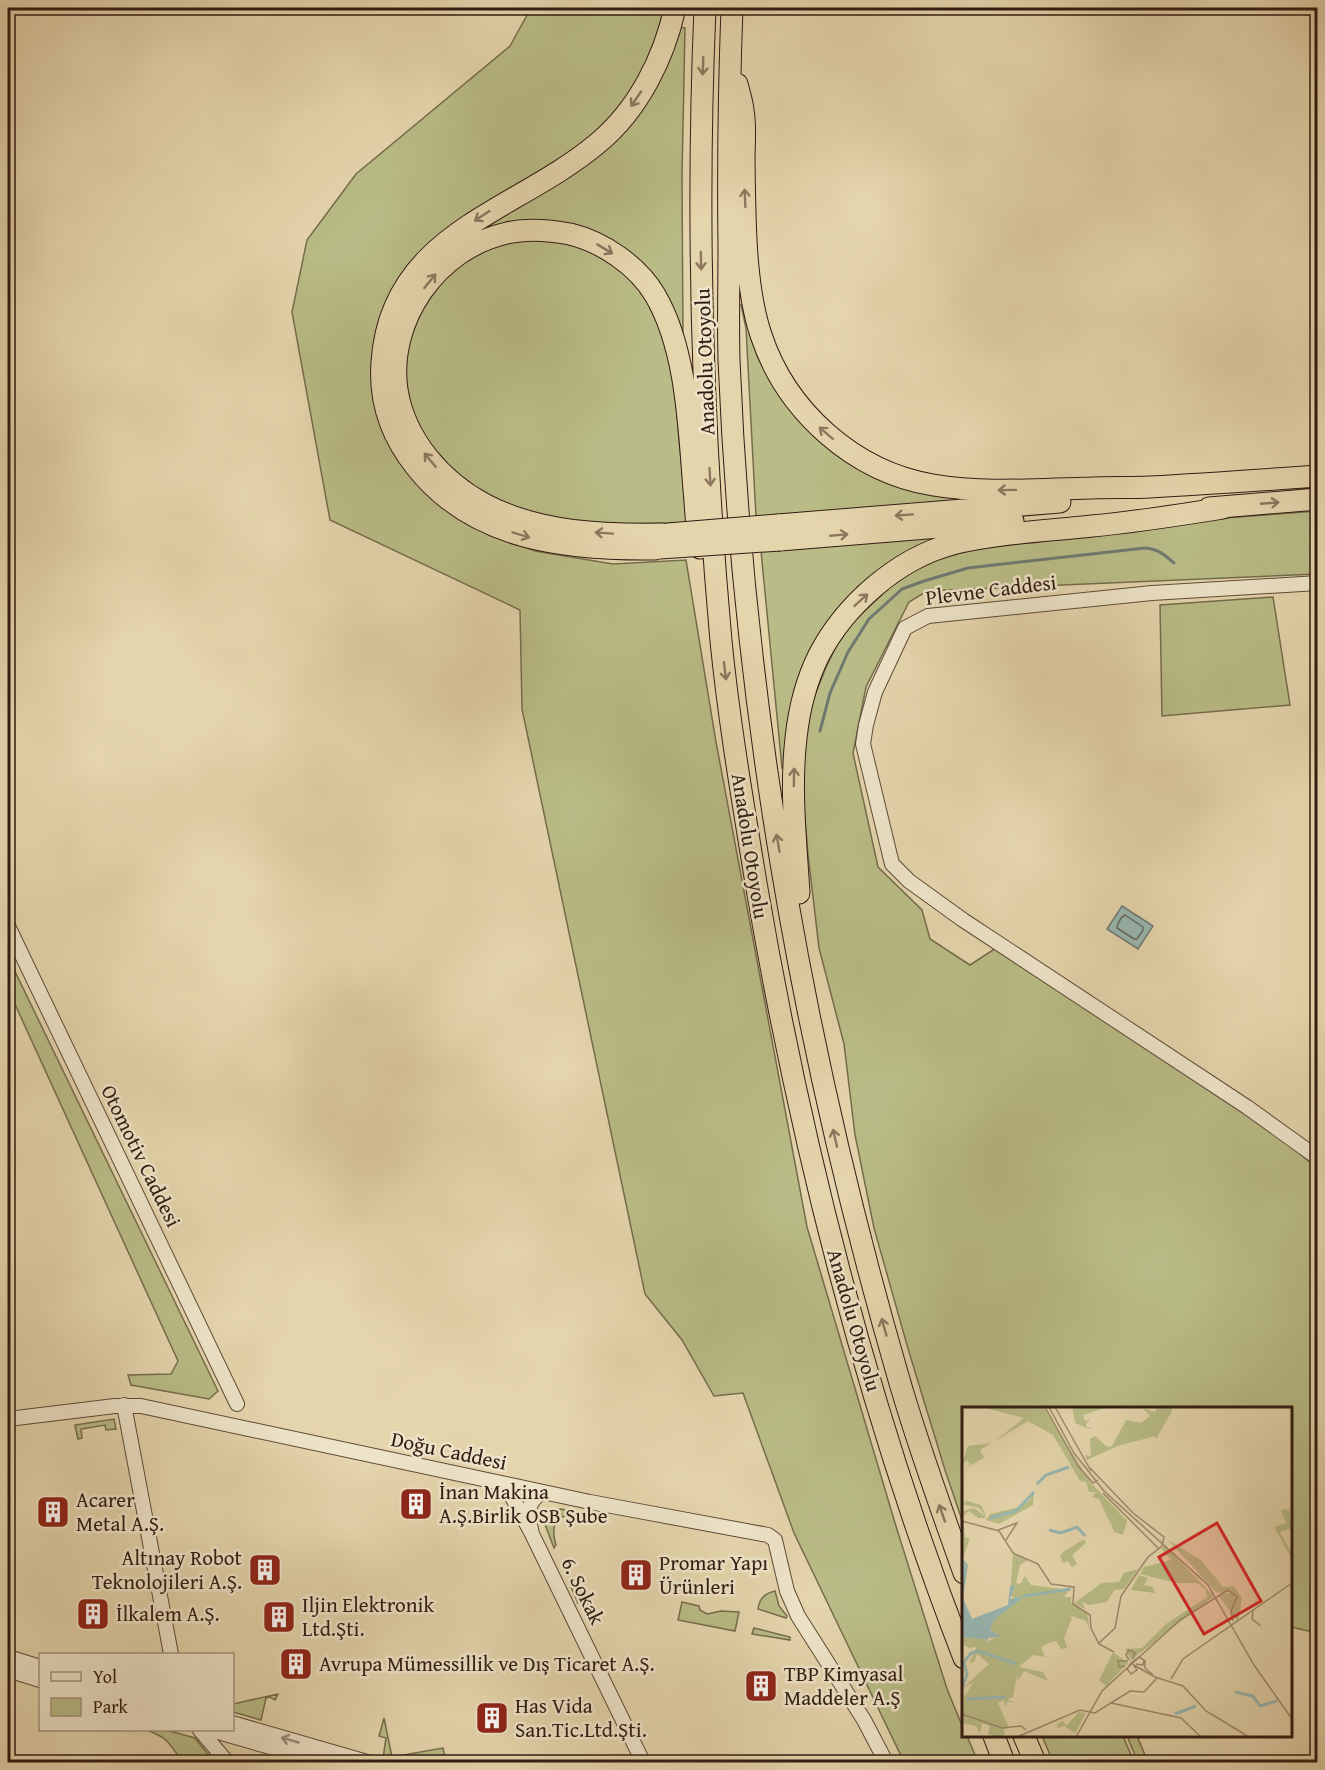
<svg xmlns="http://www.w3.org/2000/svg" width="1325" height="1770" viewBox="0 0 1325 1770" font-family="'Gentium Book Plus',serif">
  <rect width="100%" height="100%" fill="#e5d5ac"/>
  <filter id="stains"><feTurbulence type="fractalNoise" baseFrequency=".00333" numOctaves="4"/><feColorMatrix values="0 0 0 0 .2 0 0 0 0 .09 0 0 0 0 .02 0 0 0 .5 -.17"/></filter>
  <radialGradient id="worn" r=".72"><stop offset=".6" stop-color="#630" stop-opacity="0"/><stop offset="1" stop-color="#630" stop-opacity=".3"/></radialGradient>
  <path fill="#b9bc86" stroke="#756c4c" stroke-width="1.5" d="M531,8H664L651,56L627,100L585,144L405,274L377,326L371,373L376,407L408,473L465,523L535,551L613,564L686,560L716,742L807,1227L895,1523L947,1689L963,1728L964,1736H967L978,1762H904L794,1533L743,1393L714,1396L682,1340L645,1294L522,709L520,610L330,520L292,312L307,240L356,174L510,46Z
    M680,27L685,28L682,176L683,337L609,242L472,236L586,164Z
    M522,240C534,240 547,239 559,241C595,248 637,277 653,310C672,350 676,396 679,440C682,468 684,495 687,523L601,524L560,520L529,513L492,499L446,466L424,437L411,407L406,380V358L411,332L421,308L452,270L486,250L503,244Z
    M741,305L746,306L832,449L1016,496L756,517L746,328Z
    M1317,511V574L927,591L909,602L866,687L853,753L878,867L922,910L930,939L970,965L996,948L1276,1134L1317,1168V1633L1291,1627L1290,1408H964L963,1523L945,1470L909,1352L874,1228L855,1135L844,1044L819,948L808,854L801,773L809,710L827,665L838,643L850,625L892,585L913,571L935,561L970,550L1225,518Z
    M960,534L848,604L786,767L782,768L761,551Z
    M1273,597L1290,705L1162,716L1160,605Z
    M8,957L218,1391L209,1399L131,1385L128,1375L171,1374L178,1361L8,989Z
    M114,1419L116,1429L106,1430L105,1425L81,1429L82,1438L78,1439L75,1425Z
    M560,1509L585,1513L584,1518C578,1517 570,1515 565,1516C551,1519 553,1536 556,1545L554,1548L541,1514Z
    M573,1579L581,1590L591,1600L590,1605L578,1603L569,1582Z
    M775,1591L779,1606L787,1616L786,1618L758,1609C759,1599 766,1593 775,1591Z
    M682,1602L699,1606L700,1610L707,1614L721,1611L739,1612L735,1631L678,1620Z
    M754,1628L790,1637V1640L752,1634Z
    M278,1694L275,1700L270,1697L266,1698L261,1720L233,1712V1704Z
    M384,1718L392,1757L443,1748L446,1762H399L383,1758L386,1738L379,1736Z
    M146,1730H166L195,1738L214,1762H197L190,1756L179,1757C167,1740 166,1737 146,1730Z
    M1042,1736H1123L1134,1762H1053Z
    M1127,1736H1137L1148,1762H1138Z"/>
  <path fill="#98b7b2" stroke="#6f7972" stroke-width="1.5" d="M1122,906L1153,926L1138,949L1107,929Z"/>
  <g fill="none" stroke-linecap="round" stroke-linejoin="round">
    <path stroke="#646962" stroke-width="1.5" d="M1125,915L1143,927V930L1137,939H1134L1117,928C1117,924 1121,917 1125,915Z"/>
    <path stroke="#6f7972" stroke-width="3" d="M820,731L830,693L848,652L869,619L902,589L924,581L968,568L1145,548C1158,549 1165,555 1174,563"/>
    <g stroke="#5e4a38" stroke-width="16">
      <path id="minor" d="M1318,583L1152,593L928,616L905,628L875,692L866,725L863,744L892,864L909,881L963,920L1247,1107L1318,1158
        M8,926L237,1404
        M124,1405L171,1654
        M8,1419L115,1406H141L590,1502L768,1535L775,1540L787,1591L798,1616L864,1720L886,1762
        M501,1483L512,1497L532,1534C528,1514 524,1506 542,1492
        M532,1534L643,1762
        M8,1657L40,1667
        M8,1670L40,1680
        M232,1723L367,1762
        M200,1730L227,1762
        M211,1730L322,1762"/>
    </g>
    <g stroke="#311b12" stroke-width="23">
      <path id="highway" d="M705,8C696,219 702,430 721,641C729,722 743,803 756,883C801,1147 867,1408 964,1658
        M732,8C729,87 728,168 729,248C729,285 728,322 729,360C743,704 802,1045 898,1376C917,1443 941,1508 964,1573
        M737,84C739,92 742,101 743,110C746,126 744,144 744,160C745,214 744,284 761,335C786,411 854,472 933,485C986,494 1039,489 1091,488C1111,487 1131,488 1150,487C1206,484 1262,480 1318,476
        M1209,508L1318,499
        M778,525L1060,502
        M663,534C604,535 540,533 486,505C442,482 405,440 397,390C387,319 438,248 507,233C528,228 549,230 570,234C603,242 638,266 655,295C687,349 689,429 694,490C696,509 696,529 700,548
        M780,540L1013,521
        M655,549C568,550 474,541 416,467C392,437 379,401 382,362C391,232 515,213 598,143C638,110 664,58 675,8
        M799,893C796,842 790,790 796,738C799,710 806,681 819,655C845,605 897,559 952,544C997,533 1046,531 1092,526C1136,522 1179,515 1223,508
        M994,1736L1004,1762
        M1024,1736L1035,1762"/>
    </g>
    <use href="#minor" stroke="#eee4c9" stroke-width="14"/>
    <use href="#highway" stroke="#e5d5ac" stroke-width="21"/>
    <g stroke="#311b12" stroke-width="23" stroke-linecap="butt">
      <path id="highway-bridge" d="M668,534L778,525
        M660,548L780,540"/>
    </g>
    <use href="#highway-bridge" stroke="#e5d5ac" stroke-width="21"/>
  </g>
  <defs><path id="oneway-shaft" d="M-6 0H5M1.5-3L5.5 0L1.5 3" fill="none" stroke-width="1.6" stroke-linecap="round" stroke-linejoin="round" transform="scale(1.5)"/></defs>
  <g stroke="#8b785f">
    <use href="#oneway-shaft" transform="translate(703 66) rotate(92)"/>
    <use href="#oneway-shaft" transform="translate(636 99) rotate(124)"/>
    <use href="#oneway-shaft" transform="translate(745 198) rotate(-92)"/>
    <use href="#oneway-shaft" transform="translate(482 216) rotate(147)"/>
    <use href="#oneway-shaft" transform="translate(605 249) rotate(31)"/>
    <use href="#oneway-shaft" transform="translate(701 261) rotate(89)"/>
    <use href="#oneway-shaft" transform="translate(430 281) rotate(-51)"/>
    <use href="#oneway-shaft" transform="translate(826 433) rotate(-139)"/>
    <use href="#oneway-shaft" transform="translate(430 460) rotate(-130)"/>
    <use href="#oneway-shaft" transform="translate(710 477) rotate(87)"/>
    <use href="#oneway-shaft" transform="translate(1007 490) rotate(179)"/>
    <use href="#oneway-shaft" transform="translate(1270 503) rotate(-5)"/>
    <use href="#oneway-shaft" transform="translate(904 515) rotate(176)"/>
    <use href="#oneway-shaft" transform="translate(604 533) rotate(-176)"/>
    <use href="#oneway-shaft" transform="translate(521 535) rotate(17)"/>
    <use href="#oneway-shaft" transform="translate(839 535) rotate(-5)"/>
    <use href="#oneway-shaft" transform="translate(861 600) rotate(-42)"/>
    <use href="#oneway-shaft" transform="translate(725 671) rotate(83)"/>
    <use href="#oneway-shaft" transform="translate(794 777) rotate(-89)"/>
    <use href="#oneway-shaft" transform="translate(778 843) rotate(-100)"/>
    <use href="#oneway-shaft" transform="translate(835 1138) rotate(-103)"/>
    <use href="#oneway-shaft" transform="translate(884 1327) rotate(-106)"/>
    <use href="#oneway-shaft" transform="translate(942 1513) rotate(-109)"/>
  </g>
  <use stroke="#998a77" href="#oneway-shaft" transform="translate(290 1740) rotate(-164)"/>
  <defs>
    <g id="building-square" transform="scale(1.725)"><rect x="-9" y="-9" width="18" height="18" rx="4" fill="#8f2418" stroke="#eee4c9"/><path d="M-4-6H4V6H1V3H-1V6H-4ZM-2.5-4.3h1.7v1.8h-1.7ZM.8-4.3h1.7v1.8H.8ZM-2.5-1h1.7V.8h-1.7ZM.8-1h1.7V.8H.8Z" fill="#fff"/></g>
  </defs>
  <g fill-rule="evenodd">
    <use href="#building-square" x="416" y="1504"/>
    <use href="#building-square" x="53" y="1512"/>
    <use href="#building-square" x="265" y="1570"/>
    <use href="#building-square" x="636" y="1575"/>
    <use href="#building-square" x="93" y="1614"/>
    <use href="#building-square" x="279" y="1617"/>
    <use href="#building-square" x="296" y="1664"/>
    <use href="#building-square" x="761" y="1686"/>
    <use href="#building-square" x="492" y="1718"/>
  </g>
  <g text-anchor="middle" stroke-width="5" stroke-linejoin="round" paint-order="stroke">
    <g font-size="21" fill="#311b12" stroke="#eee4c9">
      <text transform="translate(705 362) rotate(-92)" y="7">Anadolu Otoyolu</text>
      <text transform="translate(991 590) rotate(-7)" y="7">Plevne Caddesi</text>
      <text transform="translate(750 846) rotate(81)" y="7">Anadolu Otoyolu</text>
      <text transform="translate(141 1156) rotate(64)" y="7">Otomotiv Caddesi</text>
      <text transform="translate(854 1320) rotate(74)" y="7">Anadolu Otoyolu</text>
      <text transform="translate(449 1451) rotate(12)" y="7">Doğu Caddesi</text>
      <text transform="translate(583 1591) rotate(64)" y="7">6. Sokak</text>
    </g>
    <g font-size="21" fill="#311b12" stroke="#eee4c9" text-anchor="start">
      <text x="439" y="1499">İnan Makina<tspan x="439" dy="24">A.Ş.Birlik OSB Şube</tspan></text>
      <text x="76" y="1507">Acarer<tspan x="76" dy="24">Metal A.Ş.</tspan></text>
      <text x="242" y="1565" text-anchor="end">Altınay Robot<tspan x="242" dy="24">Teknolojileri A.Ş.</tspan></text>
      <text x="659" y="1570">Promar Yapı<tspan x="659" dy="24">Ürünleri</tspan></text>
      <text x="302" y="1612">Iljin Elektronik<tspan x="302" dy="24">Ltd.Şti.</tspan></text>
      <text x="116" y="1621">İlkalem A.Ş.</text>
      <text x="319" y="1671">Avrupa Mümessillik ve Dış Ticaret A.Ş.</text>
      <text x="784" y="1681">TBP Kimyasal<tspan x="784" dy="24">Maddeler A.Ş</tspan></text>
      <text x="515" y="1713">Has Vida<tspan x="515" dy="24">San.Tic.Ltd.Şti.</tspan></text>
    </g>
  </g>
  <g transform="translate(962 1407)">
    <rect width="330" height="330" fill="#e5d5ac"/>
    <path d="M20,0H82L129,76L165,114L161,128L152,125L149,117H152L148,116L137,92L130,90L134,85H127L124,75L118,74L91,28L66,14L18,43L22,51L0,63L8,58L5,53L0,57L6,39L30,36L62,11ZM110,0H142L143,1L121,8L123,14L128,12L124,17L125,21L130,20L127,22L113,16ZM195,0H210V4L194,32L193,29L156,39L125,53L123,48L129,49L128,32L133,29L145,40L150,39L164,13L179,16L188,9L181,1L193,5ZM72,84L71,98L37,117L24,113L28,107L57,100L68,93ZM5,94L19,98L24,109L22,111H16L7,104L1,109L3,130L8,131L1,151L0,104L12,101L23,109L17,101L0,97ZM327,102L330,121L318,125L330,147L329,150L312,120L324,116L319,103ZM122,132L124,136L110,148L115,157L110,160L106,154L101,156L98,149L101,145ZM206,133L239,153L261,180L272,179L280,191L276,215L256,188L273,185L255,186ZM202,138L252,189L169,253L163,242L180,241L204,217L245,190L243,182L235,176H215L178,167L182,160L209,153L200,142ZM51,146L66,153L58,158L54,176L58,177L63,169L69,178L107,183L102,190H109V195L125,206L128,222L124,214L107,208L110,211L102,231L105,241L99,242L94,234L89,235L79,240L83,250L71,248L57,260L81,265L86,274L62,264L55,275L56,263L51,290L45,293L53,295H45L43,300L42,293L36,296L47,321L42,322L43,328L35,330L26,327L28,319L20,316L18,326L14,319L1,316L2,290L11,276L4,279L3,286V279L27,257L15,247L12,255L7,256L15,240L7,241L0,237V231L23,232L24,236L37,227L27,222L32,213L56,194L48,188ZM176,162L162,182L152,183L145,195L127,198L120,195L124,203L112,196L140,176L157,175L162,166ZM177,168L186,171L182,178L191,180L193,186L169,183ZM151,245L166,256L144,279L137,273ZM117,305L124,306L113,326L102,319L96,321L95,317L101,314L104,319Z" fill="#b9bc86"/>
    <path d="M0,151L6,158L1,191L10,212L46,198L48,179L53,178L48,192L63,189L32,213L28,223L40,229L26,231L25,236L23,232L0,231Z" fill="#98b7b2"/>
    <path fill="none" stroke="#98b7b2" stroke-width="3" d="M75,77L84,68L107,60M28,111L54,104L72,85M87,123L99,126L115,120L123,129M62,189L109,182M0,281L5,268L2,255L9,246L16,244L55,257M273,285L291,289L298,299L315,294M4,292L44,290M213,307L234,299"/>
    <path fill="none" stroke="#9d8b6e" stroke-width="1.5" d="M83,0L116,59L131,76L136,73M87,0L112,46L142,84L246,178L292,258L330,312M93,0L129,64M128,61L171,106L202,130L200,139L186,150L159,189L153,221L137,236M141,86L196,141M0,114L37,124L51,146L76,157L89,177L112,180L111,197L128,208L129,221L137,237L152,245M36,123L55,116L44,133M291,204L290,212L299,219M167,253L164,248L167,243L173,246L171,252M183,253V261L191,268M171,257L175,263L169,267L165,262L169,256L177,250L182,253L181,258L174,257M172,258L193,270L221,279L244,304L287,330M163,259L157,260L156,254H166M209,272L221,252L330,176M149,296L219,311L239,330M0,307L40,321L59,319L64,323M55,330L118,303L133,306L168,284L182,285L195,271M114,330L140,284L218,213L266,183L275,190L269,204L271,214"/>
    <path fill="#d62828" fill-opacity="0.15" stroke="#d62828" stroke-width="3" d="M255,116L299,194L242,227L197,150Z"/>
    <rect width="330" height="330" fill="none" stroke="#311b12" stroke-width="3"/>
  </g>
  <rect width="1325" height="1770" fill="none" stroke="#e5d5ac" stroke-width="30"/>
  <rect x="9" y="9" width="1307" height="1752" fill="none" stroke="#311b12" stroke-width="3"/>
  <rect x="15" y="15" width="1295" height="1740" fill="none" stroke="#311b12" stroke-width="1.5"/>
  <rect x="39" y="1653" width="195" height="78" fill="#eee4c9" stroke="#a29480" stroke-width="1.5"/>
  <rect x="51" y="1672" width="30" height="9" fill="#eee4c9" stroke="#a29480" stroke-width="1.5"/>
  <text x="93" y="1683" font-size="18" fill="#311b12">Yol</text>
  <rect x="51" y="1698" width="30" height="18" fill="#b9bc86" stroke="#a29480" stroke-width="1.5"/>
  <text x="93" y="1713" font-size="18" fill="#311b12">Park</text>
  <rect width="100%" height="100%" filter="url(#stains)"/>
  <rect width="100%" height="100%" fill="url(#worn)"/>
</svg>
